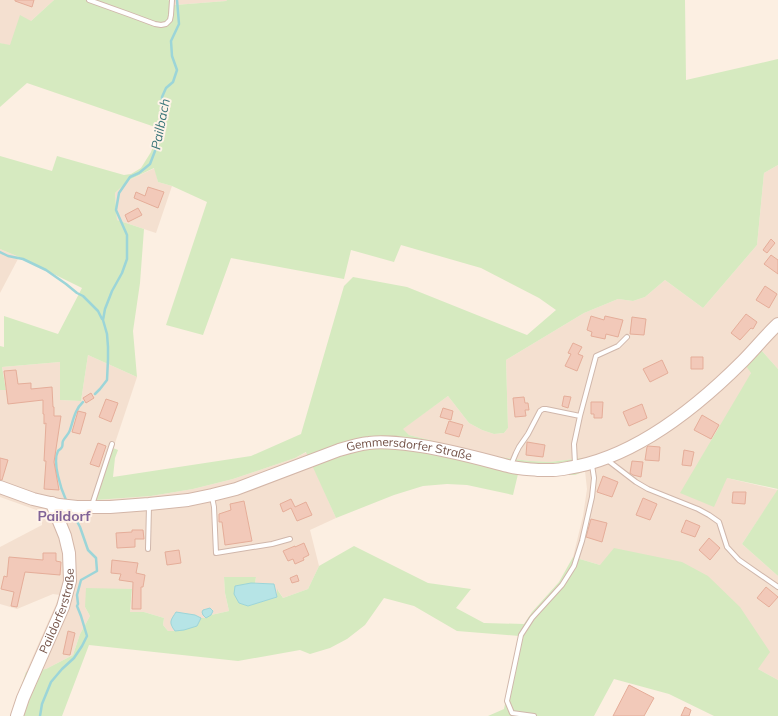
<svg xmlns="http://www.w3.org/2000/svg" width="778" height="716" viewBox="0 0 778 716" font-family="Mulish,sans-serif">
  <rect width="100%" height="100%" fill="#fcefe2"/>
  <path fill="#f4e0d0" d="M0,0H54L31,21L10,46L0,43Z
    M168,0H227L226,1L175,5Z
    M778,165V369L761,350L746,366L751,372L727,478L778,490L742,544L778,576V680L758,669L600,565L573,557L583,516L587,489L585,471L582,458L550,462L530,461L499,457L409,435L402,429L448,396L469,423L482,430L494,434L504,433L508,428L506,360L584,313L618,299L633,301L645,297L665,280L703,308L757,245L764,173Z
    M155,168L158,182L172,186L156,233L117,220L115,193L129,180Z
    M0,249L19,257L0,293Z
    M88,355L137,377L96,500L151,496L193,489L233,479L295,458L307,452L336,518L310,530L319,566L308,589L283,598L278,590L277,597L274,584L255,583L256,577H224L225,593L229,611L211,615L213,610L210,608L203,610V615L206,618H201L195,615L171,626L175,631H168L163,625L164,618L144,612H130L132,590L85,607L90,616L80,634L73,655L46,669L26,672L60,595L53,594L17,609L0,604V547L42,525V512L0,497V390L6,389L2,367L60,362V400L81,401Z"/>
  <path fill="#d6eac0" d="M54,0H168L175,5L226,1L227,0H685L686,80L778,59V165L764,173L757,245L703,308L665,280L645,297L633,301L618,299L584,313L506,360L508,428L504,433L494,434L482,430L469,423L448,396L403,429L409,435L499,457L530,461L550,462L582,458L585,471L575,475L518,474L513,495L467,485L447,484L423,486L394,495L336,518L306,452L295,458L233,479L193,489L151,496L96,500L113,448L118,450L115,458L113,477L251,456L301,434L344,286L353,277L407,287L527,335L556,310L539,298L481,268L401,245L394,262L351,250L344,279L231,258L203,335L166,325L207,202L172,186L158,182L154,168L129,180L115,193L117,220L144,229L140,283L133,331L137,377L88,355L81,401L60,400V362L2,367L6,390H0V346L4,347V316L58,334L82,288L19,257L0,249V156L52,171L57,156L124,175L131,174L141,168L151,152L157,135L155,127L27,83L0,107V43L10,45L20,15L31,21Z
    M761,350L778,369V576L742,544L778,489L727,478L714,507L680,493L751,373L746,366Z
    M354,546L428,583L471,589L456,608L484,623L524,624L532,612L559,582L573,557L600,565L614,548L682,562L708,576L740,607L770,652L758,669L778,680V716H714L669,694L614,679L594,716H488L504,709L519,636L457,631L414,606L384,598L365,625L347,639L330,648L310,654L300,650L238,661L89,645L62,716H11L26,672L46,669L73,655L80,634L90,616L85,607L86,588L132,589L130,612H144L164,618L163,625L168,631H175L197,626L201,618H206L211,615L229,611L225,593L224,577H256L255,583L235,586L239,603L248,606L277,597V589L283,598L308,589L319,566Z"/>
  <path fill="#b6e4e6" stroke="#9cd5d8" d="M251,583L274,584L277,597L248,606L239,603L234,594L235,586Z
    M210,608L213,611L211,615L206,618L203,615L202,612L203,610Z
    M176,612L195,615L201,618L197,626L184,630L175,631C168,622 171,620 176,612Z"/>
  <g fill="none" stroke-linecap="round" stroke-linejoin="round">
    <path stroke="#9cd5d8" stroke-width="2.5" d="M0,252L8,256L23,259L46,270L66,284L77,293L83,296L98,311L102,319
      M95,394L100,389L107,380L108,359V347L107,334L103,320L105,309L112,291L122,273L127,259V235L116,210L119,193L130,177L139,173L150,164L155,151L158,132L162,111V97L166,88L173,82L177,70L172,56L171,41L179,24L177,0
      M66,500C61,489 52,462 58,451C59,450 61,449 62,447C63,445 62,443 63,441C65,437 69,434 70,430C73,421 75,409 83,402
      M40,716L42,704L51,682L62,669L74,658L82,646L87,636L81,616L77,606L78,604L77,595L81,580L97,571L96,558L88,550L80,527L72,512"/>
  </g>
  <path fill="#f2c9b9" stroke="#e5ad99" d="M15,0H34L32,7L15,1Z
    M148,187L164,192L158,208L134,198L136,192L145,196Z
    M138,208L142,215L128,222L125,215Z
    M771,239L775,243L767,253L763,250Z
    M771,255L778,260V274L764,264Z
    M765,286L777,294L769,308L756,300Z
    M746,314L757,322L753,329L751,328L740,340L731,333Z
    M591,316L604,320L605,316L623,320L618,337L606,334L605,339L591,336L592,332L587,330Z
    M632,317L646,319L644,335L630,334Z
    M573,343L582,347L578,354L583,356L577,371L565,366L571,354L568,353Z
    M691,357H703V369H691Z
    M662,360L668,373L650,382L643,369Z
    M16,370L18,384L31,383V389L52,387L53,407H54V416H61L54,462L59,490L44,489L46,461H44L46,423L44,424V414H43V400L8,404L4,371Z
    M91,393L94,398L86,403L83,398Z
    M564,396L571,397L568,408L562,406Z
    M524,397L525,403H528L529,410H525L526,416L515,417L513,398Z
    M106,399L118,403L111,422L99,417Z
    M591,402H603L602,418H594V414H591Z
    M642,404L647,418L629,426L623,412Z
    M443,408L453,411L451,420L440,417Z
    M78,411L86,413L80,434L72,432Z
    M702,415L719,425L711,439L694,430Z
    M449,421L463,425L459,437L445,433Z
    M527,442L545,445L543,457L526,455Z
    M98,443L106,446L99,467L90,464Z
    M648,446L660,447L659,461L645,460L647,447Z
    M684,450L694,452L691,466L682,465Z
    M0,458L8,460L2,480H0Z
    M632,461L643,462L641,477L633,475L630,473Z
    M603,476L618,482L612,497L597,492Z
    M733,492H746L745,504L732,503Z
    M643,498L657,504L650,520L636,515Z
    M291,499L295,507L306,502L312,515L297,521L291,508L283,512L280,504Z
    M244,501L252,541L225,545L222,522H219V514L231,510L230,504Z
    M591,519L607,523L602,542L586,537Z
    M686,520L700,526L695,537L681,532Z
    M132,530H143L144,539H135V547L117,548L116,533L132,532Z
    M709,538L720,548L710,560L699,550Z
    M304,543L309,555L303,558L304,560L295,564L293,559L288,561L283,551L295,546V547Z
    M179,550L181,563L167,565L165,552Z
    M43,553H56V561L61,562L60,575L25,572L17,607L11,606L14,592L1,589L4,576L7,577L9,557L43,560Z
    M112,560L138,563L136,573L145,575L143,587H141V609H132L133,582L119,580L121,574L111,573Z
    M297,575L299,581L292,583L290,578Z
    M766,587L778,597L769,607L757,598Z
    M68,631L75,633L70,655L63,654Z
    M629,685L654,698L644,716H613Z
    M685,707L691,710L689,716H681Z"/>
  <g fill="none" stroke-linecap="round" stroke-linejoin="round">
    <g stroke="#d0b7ab" stroke-width="6">
      <path id="lane" d="M89,0L128,14L155,24L161,25L166,24L170,20L171,15L172,0
        M606,459L636,482L648,489L698,509L709,515L719,522L727,547L739,560L778,587
        M575,464L574,444L580,416L596,356L618,346L627,337
        M511,465L516,453L519,447L528,434L540,411L543,409H546L580,416
        M212,497L214,507L216,553L272,544L290,539
        M92,505L112,444
        M148,549L149,506
        M534,716L512,713L507,701L521,635L532,618L562,585L574,566L582,541L592,497L594,478L592,465"/>
    </g>
    <g stroke="#d3b6a8" stroke-width="14">
      <g id="secondary">
        <path id="s1" d="M0,487L33,499L59,505L77,507H110L149,504L188,500L212,495L236,489L339,450C349,447 359,444 369,443C384,441 399,443 414,445C446,449 477,458 508,466C518,469 528,469 538,470C543,470 548,470 553,470C558,470 563,469 568,468C634,458 697,407 743,361C755,349 766,335 778,324"/>
        <path id="s2" d="M17,716L23,698L63,607L70,581L69,553L65,536L56,514L52,503"/>
      </g>
    </g>
    <use href="#lane" stroke="#fff" stroke-width="4"/>
    <use href="#secondary" stroke="#fff" stroke-width="12"/>
  </g>
  <g text-anchor="middle" stroke-width="4" stroke-linejoin="round" paint-order="stroke">
    <g font-size="12" fill="#745348" stroke="#fff3e8">
      <text dy="4" stroke="none"><textPath href="#s1" startOffset="422">Gemmersdorfer Straße</textPath></text>
      <text dy="4" stroke="none"><textPath href="#s2" startOffset="113">Paildorferstraße</textPath></text>
    </g>
    <g font-size="13" font-style="italic" fill="#3c767a" stroke="#fff3e8">
      <text transform="translate(160 124) rotate(-79)" y="5">Pailbach</text>
    </g>
    <g font-size="14" font-weight="bold" fill="#806397" stroke="#fff3e8">
      <text x="64" y="521">Paildorf</text>
    </g>
  </g>
</svg>
